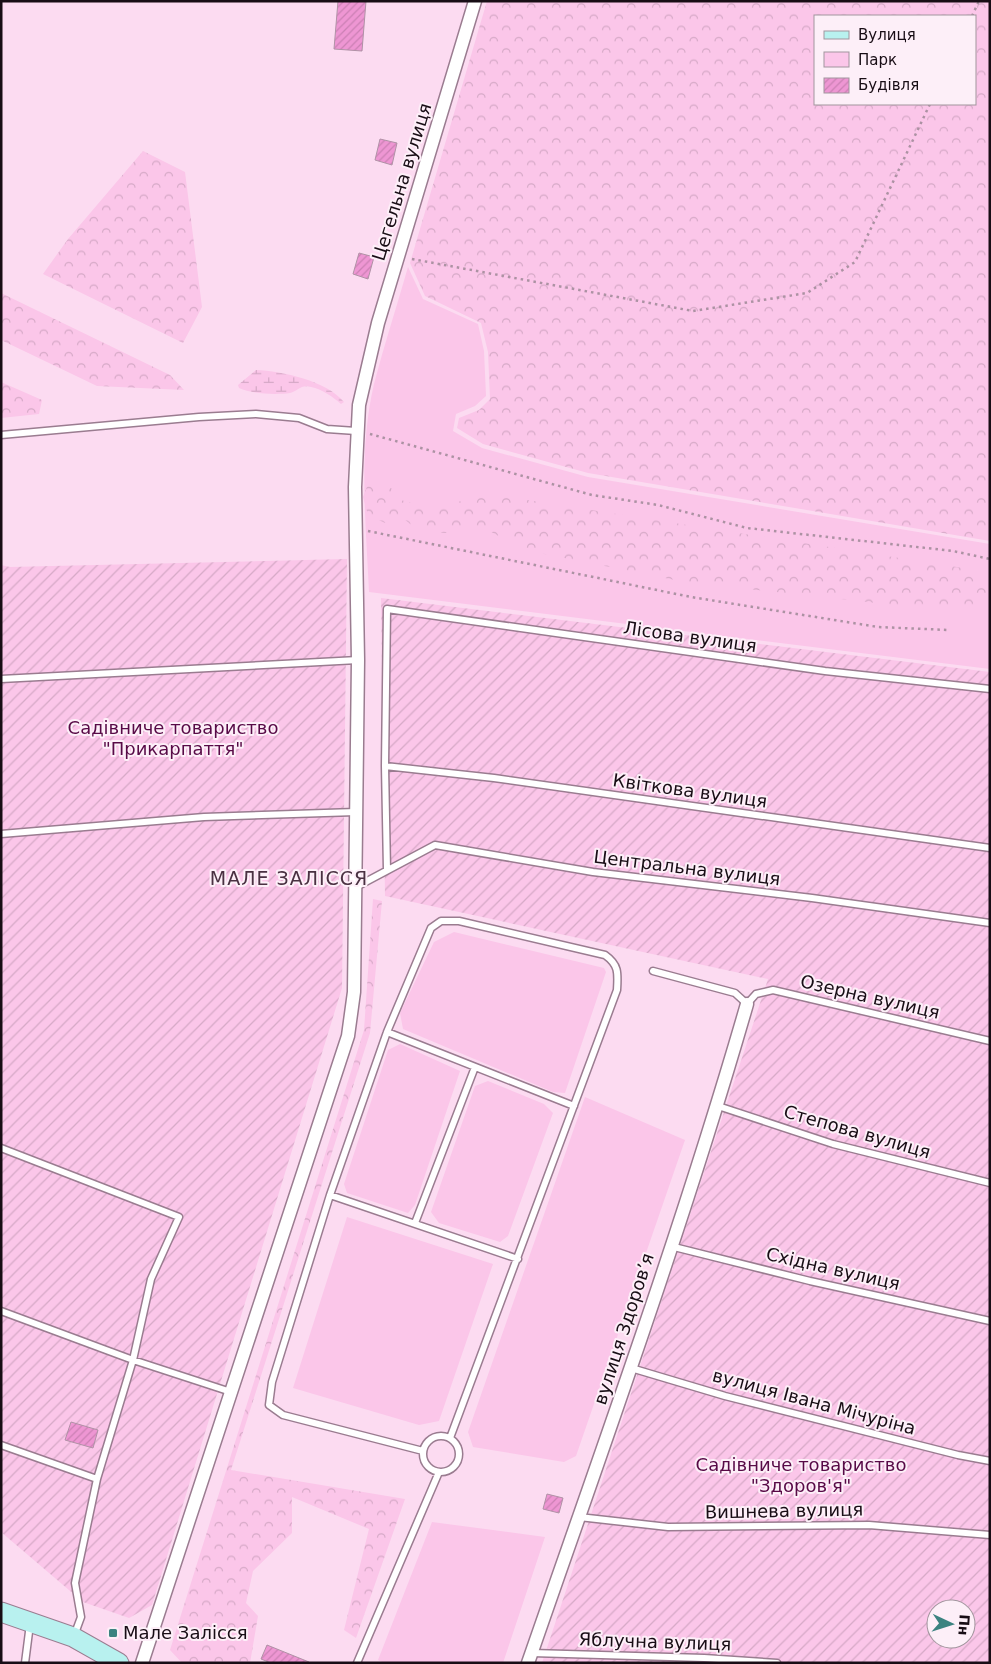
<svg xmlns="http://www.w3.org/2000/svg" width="991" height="1664" viewBox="0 0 991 1664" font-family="'DejaVu Sans',sans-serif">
  <defs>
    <pattern id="forest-crowns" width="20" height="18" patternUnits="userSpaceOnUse" patternTransform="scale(1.25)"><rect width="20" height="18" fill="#fbc6e9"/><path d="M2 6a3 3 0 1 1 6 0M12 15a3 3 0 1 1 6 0" fill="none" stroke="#d6a9c7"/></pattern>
    <pattern id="wetland-marsh" width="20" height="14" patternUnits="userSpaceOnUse" patternTransform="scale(1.25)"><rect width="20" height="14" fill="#fbc6e9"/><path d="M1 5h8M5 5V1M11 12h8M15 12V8" fill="none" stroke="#d6a9c7"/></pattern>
    <pattern id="garden-furrows" width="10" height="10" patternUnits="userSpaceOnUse" patternTransform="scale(1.25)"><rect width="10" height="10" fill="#fbc6e9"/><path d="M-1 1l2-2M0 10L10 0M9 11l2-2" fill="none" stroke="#d6a9c7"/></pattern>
    <pattern id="building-hatch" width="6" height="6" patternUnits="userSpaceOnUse" patternTransform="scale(1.25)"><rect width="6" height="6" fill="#ee96d3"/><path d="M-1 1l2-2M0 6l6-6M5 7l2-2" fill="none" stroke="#cb80b4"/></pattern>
  </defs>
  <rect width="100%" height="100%" fill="#fcdbf1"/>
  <path fill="#fbc6e9" d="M408,267L423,299L478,324L484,351L486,396L475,406L456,414L453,431L482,448L588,477L990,544V669L369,592C366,523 358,452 374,384C384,345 397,306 408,267Z
    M454,932L604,968L606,972L565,1093L553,1092L403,1029L400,1013L434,942Z
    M400,1044L460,1071L415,1205L408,1213L347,1193L344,1184L388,1050Z
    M488,1081L544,1104L553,1113L508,1236L500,1242L439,1223L431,1212L475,1086Z
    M585,1097L685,1140L576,1456L564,1462L473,1447L468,1432Z
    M347,1217L493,1264L439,1421L419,1425L293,1388Z
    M432,1522L545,1537L503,1663H384L378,1660Z"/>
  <path fill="url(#forest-crowns)" fill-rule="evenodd" d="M487,1H990V541L588,473L483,444L457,428L459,418L479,410L490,399L488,352L481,323L425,296L410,263ZM975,16V104H815V16Z
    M143,151L185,172L202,307L183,343L43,274L68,239Z
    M1,293L170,375L184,390L97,386L1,340Z
    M1,382L42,400L39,414L1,418Z
    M377,482L391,488L401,500L418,505L452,504L479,495L508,497L976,570L989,585L985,609L913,607L685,582L524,550L484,528H469L446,533L419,531L404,519L385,523L368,515L363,497L368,484Z
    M373,899L382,901L370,1033L231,1470L405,1499L356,1638L344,1630L369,1529L292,1497V1533L253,1571L246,1603L258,1616L250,1663H182L170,1650L364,1030Z"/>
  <path fill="url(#wetland-marsh)" d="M256,370C282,371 327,381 344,402L341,404C333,397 322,389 311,387C301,384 298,391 290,393C276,395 252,394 239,388L238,385Z"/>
  <path fill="url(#garden-furrows)" fill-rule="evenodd" d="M347,559L342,988L152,1605L129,1618L83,1602L1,1532V565L10,567Z
    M381,598L990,672V1663H542L768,979L385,896ZM936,1609H966V1639H936Z"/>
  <path fill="url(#building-hatch)" stroke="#b092a6" d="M338,1H366L362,51L334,49Z
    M380,139L397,143L392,165L375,160Z
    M359,253L374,257L368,279L353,274Z
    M71,1422L98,1430L93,1448L65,1440Z
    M547,1494L563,1498L559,1513L543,1509Z
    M267,1645L309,1662V1663H271L261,1659Z"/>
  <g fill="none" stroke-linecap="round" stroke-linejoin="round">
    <g stroke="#9a7c90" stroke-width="9">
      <path id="lane" d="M1,435L199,417L256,414L299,418L327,429L356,431
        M1,679L358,660
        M385,766L494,778L990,848
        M1,834L204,817L356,812
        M387,870L385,766L387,609L825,671L990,689
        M356,887L435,845L593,872L812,898L990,923
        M653,971L735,993L747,1004L756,994L773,990L990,1041
        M387,1032L574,1106
        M718,1106L833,1144L990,1183
        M1,1148L179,1217L151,1279L133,1360L97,1479L75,1583L81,1617L74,1636
        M330,1195L518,1259
        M415,1223L475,1067
        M670,1246L810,1281L990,1321
        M1,1311L133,1360L231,1392
        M631,1368L725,1396L958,1455L990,1461
        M423 1454a18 18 0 1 1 36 0a18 18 0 1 1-36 0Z
        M1,1445L97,1479
        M423,1451L283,1415L269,1405L272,1382L330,1195L387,1032L431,928L441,921H459L605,955C619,965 618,973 617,990L450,1438
        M579,1517L668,1527L869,1525L990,1535
        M532,1653L704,1658L777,1663
        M25,1663L30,1624
        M357,1663L439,1472"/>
    </g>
    <g stroke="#9a7c90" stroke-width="15">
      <path id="street" d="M142,1663L348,1036L354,992L358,660L355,487L359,405L378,323L475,1
        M528,1663C604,1444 683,1226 747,1004"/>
    </g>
    <g stroke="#9a7c90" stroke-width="21">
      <path id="secondary" d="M1,1612L73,1637L119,1663"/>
    </g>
    <path stroke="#ac92a3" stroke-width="2.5" stroke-dasharray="2.5 4" stroke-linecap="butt" d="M972,16L979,1
      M412,259L693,311L807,293L855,262L930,104
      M370,434L592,495L658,505L747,528L953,551L990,559
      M368,531L691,597L878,627L948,630"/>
    <use href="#lane" stroke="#fff" stroke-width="6"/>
    <use href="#street" stroke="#fff" stroke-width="12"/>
    <use href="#secondary" stroke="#b8f1ef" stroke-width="19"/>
  </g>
  <rect fill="#3b8380" stroke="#fdeff8" stroke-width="2" x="108" y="1628" width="10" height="10" rx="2.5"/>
  <g text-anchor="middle" stroke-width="4" stroke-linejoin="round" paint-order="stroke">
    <g font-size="18" fill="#180d15" stroke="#fdeff8">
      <text transform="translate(402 182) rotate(-73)" y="6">Цегельна вулиця</text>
      <text transform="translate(690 637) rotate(8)" y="6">Лісова вулиця</text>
      <text transform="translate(690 791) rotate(8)" y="6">Квіткова вулиця</text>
      <text transform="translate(687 868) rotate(7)" y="6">Центральна вулиця</text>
      <text transform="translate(870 997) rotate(13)" y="6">Озерна вулиця</text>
      <text transform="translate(857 1132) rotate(16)" y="6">Степова вулиця</text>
      <text transform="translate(833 1269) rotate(13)" y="6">Східна вулиця</text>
      <text transform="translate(624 1329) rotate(-72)" y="6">вулиця Здоровʼя</text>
      <text transform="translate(814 1402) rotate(15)" y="6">вулиця Івана Мічуріна</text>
      <text transform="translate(784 1511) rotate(-1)" y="6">Вишнева вулиця</text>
      <text transform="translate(655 1642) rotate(2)" y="6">Яблучна вулиця</text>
    </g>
    <g font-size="18" fill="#580a47" stroke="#fdeff8">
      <text x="173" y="734">Садівниче товариство<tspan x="173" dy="21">"Прикарпаття"</tspan></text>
      <text x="801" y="1471">Садівниче товариство<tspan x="801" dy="21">"Здоров'я"</tspan></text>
    </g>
    <g font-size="18" fill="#180d15" stroke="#fdeff8" text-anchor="start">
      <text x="123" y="1639">Мале Залісся</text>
    </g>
    <g font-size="19" letter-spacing="1" fill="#4a3142" stroke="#fdeff8">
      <text x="289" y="885">МАЛЕ ЗАЛІССЯ</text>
    </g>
  </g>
  <rect width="991" height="1664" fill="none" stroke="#180d15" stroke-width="5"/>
  <rect x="814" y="15" width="162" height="90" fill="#fdeff8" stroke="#a1959d"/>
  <rect x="824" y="31" width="25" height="8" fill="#b8f1ef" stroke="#a1959d"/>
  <text x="858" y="40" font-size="15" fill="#180d15">Вулиця</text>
  <rect x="824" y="52" width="25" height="15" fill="#fbc6e9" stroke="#a1959d"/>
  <text x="858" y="65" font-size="15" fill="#180d15">Парк</text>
  <rect x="824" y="78" width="25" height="15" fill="url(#building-hatch)" stroke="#a1959d"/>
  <text x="858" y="90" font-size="15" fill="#180d15">Будівля</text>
  <g transform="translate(951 1624) rotate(94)"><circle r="24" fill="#fdeff8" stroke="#a1959d"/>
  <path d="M0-4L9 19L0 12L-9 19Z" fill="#3b8380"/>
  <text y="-8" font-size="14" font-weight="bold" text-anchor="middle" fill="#180d15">Пн</text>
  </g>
</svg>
